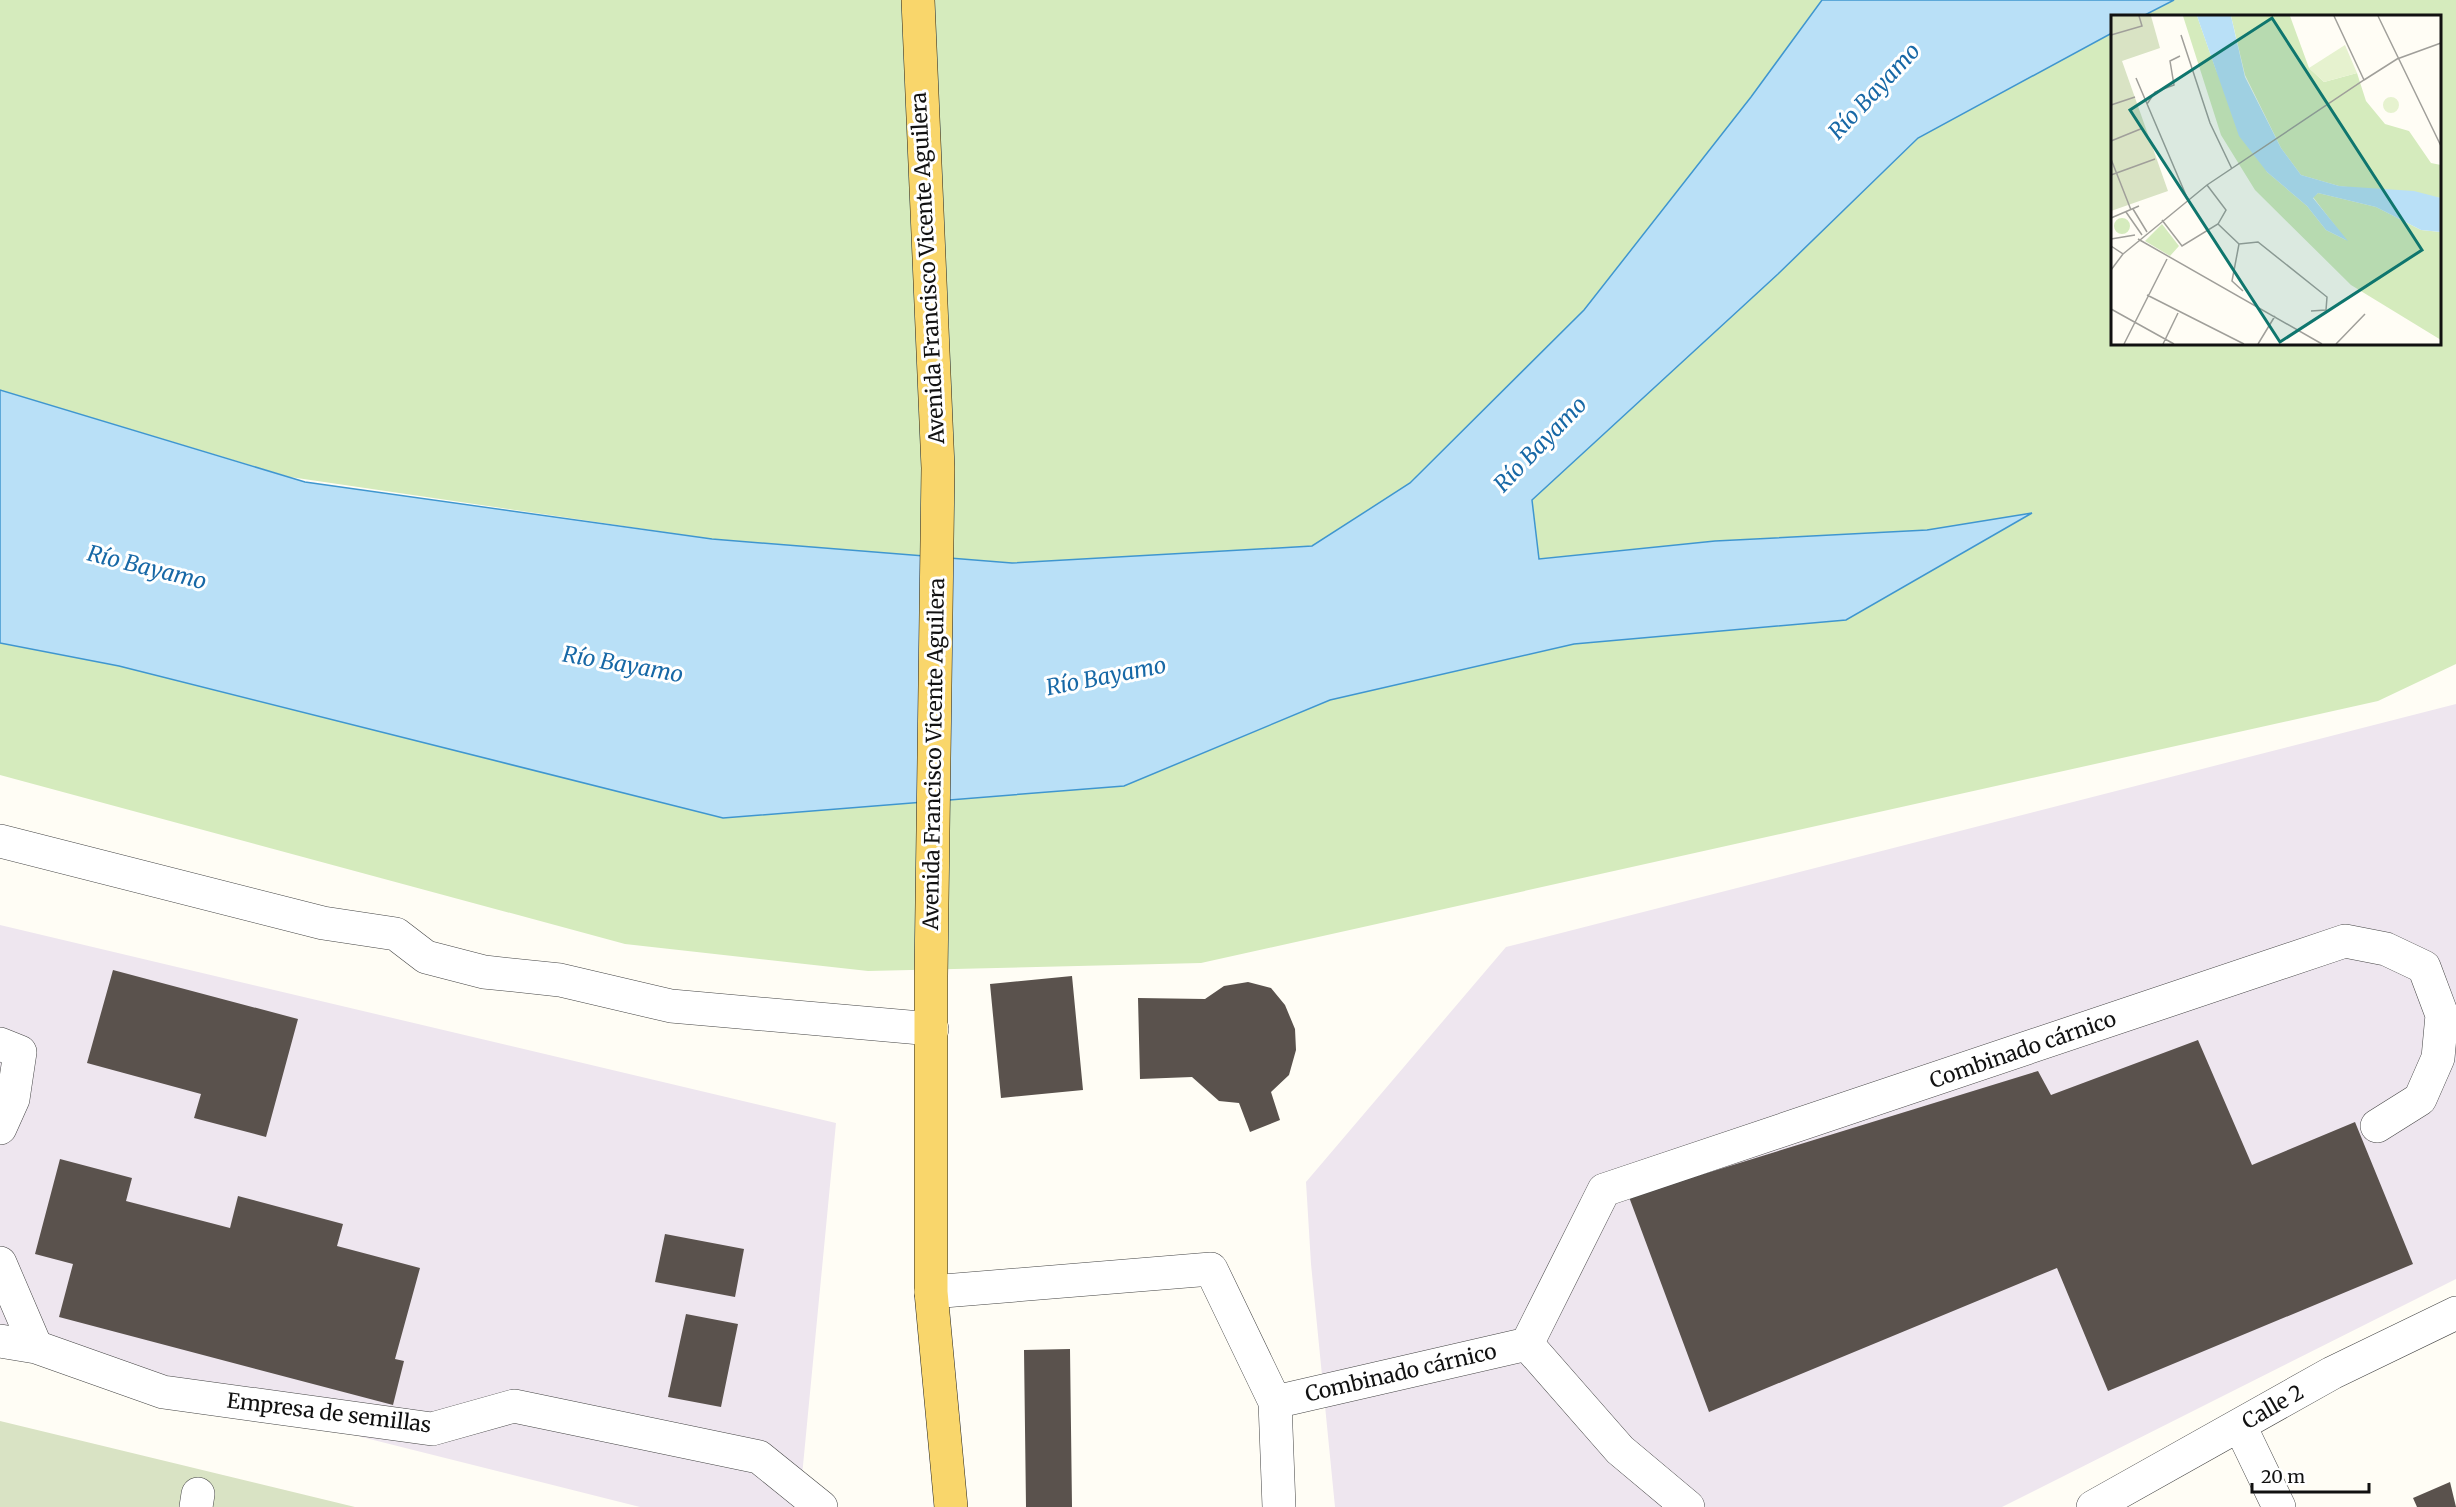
<svg xmlns="http://www.w3.org/2000/svg" width="2456" height="1507" viewBox="0 0 2456 1507" font-family="Merriweather,serif">
  <rect width="100%" height="100%" fill="#fffdf5"/>
  <path fill="#eee6ef" d="M2456,704V1279L2002,1507H1335L1311,1264L1306,1182L1506,947Z
    M0,925L836,1123L799,1507H640L0,1346Z"/>
  <path fill="#d5ebbd" d="M0,0H1822L1751,97L1584,310L1410,483L1312,546L1013,563L712,539L290,477L0,390Z
    M2174,0H2456V664L2378,701L1201,963L868,971L625,944L0,775V643L119,666L1124,786L1330,700L1574,644L1846,620L2030,514L1927,530L1715,541L1538,559L1532,500L1778,274L1918,138L2112,33V344H2440V16H2143Z"/>
  <path fill="#d9e3c4" d="M0,1421L355,1507H0Z"/>
  <path fill="#b9e0f7" stroke="#3f96cf" stroke-width="1.5" d="M1822,0H2174L2143,16H2112V33L1918,138L1778,274L1532,500L1539,559L1715,541L1927,530L2032,513L1846,620L1574,644L1330,700L1124,786L723,818L119,666L0,643V390L305,482L712,539L1012,563L1312,546L1410,483L1584,310L1751,97Z"/>
  <path fill="#5a524d" d="M113,970L298,1019L266,1137L194,1118L201,1094L87,1063Z
    M1072,976L1083,1090L1001,1098L990,984Z
    M1248,982L1271,988L1285,1005L1295,1029L1296,1050L1289,1075L1271,1092L1280,1120L1250,1132L1239,1103L1219,1101L1192,1077L1140,1079L1138,998L1205,999L1224,986Z
    M2198,1040L2252,1165L2355,1122L2413,1264L2108,1391L2057,1268L1709,1412L1629,1197L2038,1071L2051,1095Z
    M60,1159L132,1178L126,1201L230,1228L238,1196L343,1224L337,1246L420,1268L395,1359L404,1361L393,1405L59,1317L73,1264L35,1254Z
    M665,1234L744,1249L735,1297L655,1282Z
    M686,1314L738,1324L721,1407L668,1397Z
    M1070,1349L1072,1507H1026L1024,1350Z
    M2450,1482L2456,1507H2417L2413,1498Z"/>
  <g fill="none" stroke-linecap="round" stroke-linejoin="round">
    <g stroke="#444" stroke-width="34">
      <path id="minor" d="M0,841L323,923L396,934L426,957L484,972L560,980L671,1006L932,1029
        M0,1044L20,1052L13,1099L0,1128
        M0,1263L36,1347
        M931,1292L1211,1269L1275,1402L1279,1507
        M0,1341L36,1347L163,1392L432,1429L514,1406L759,1457L821,1507
        M1527,1344L1620,1450L1688,1507
        M1275,1402L1527,1344L1604,1190L2345,941L2386,949L2424,967L2442,1015L2438,1058L2420,1099L2377,1126
        M2240,1426L2279,1507
        M196,1507L198,1494
        M2093,1507L2332,1373L2456,1313"/>
    </g>
    <g stroke="#222" stroke-width="34">
      <path id="major" d="M918,0L938,468L931,976V1292L951,1507"/>
    </g>
    <use href="#minor" stroke="#fff" stroke-width="33"/>
    <use href="#major" stroke="#f9d66b" stroke-width="33"/>
  </g>
  <g text-anchor="middle" stroke-width="6" stroke-linejoin="round" paint-order="stroke">
    <g font-size="21" fill="#111" stroke="#fff">
      <text transform="translate(928 268) rotate(-93)" y="7">Avenida Francisco Vicente Aguilera</text>
      <text transform="translate(934 754) rotate(-89)" y="7">Avenida Francisco Vicente Aguilera</text>
      <text transform="translate(2023 1050) rotate(-19)" y="7">Combinado cárnico</text>
      <text transform="translate(1401 1373) rotate(-13)" y="7">Combinado cárnico</text>
      <text transform="translate(2273 1407) rotate(-30)" y="7">Calle 2</text>
      <text transform="translate(329 1413) rotate(7)" y="7">Empresa de semillas</text>
    </g>
    <g font-size="22" font-style="italic" fill="#1768a6" stroke="#fff">
      <text transform="translate(1874 91) rotate(-47)" y="8">Río Bayamo</text>
      <text transform="translate(1540 444) rotate(-46)" y="8">Río Bayamo</text>
      <text transform="translate(147 567) rotate(14)" y="8">Río Bayamo</text>
      <text transform="translate(623 664) rotate(10)" y="8">Río Bayamo</text>
      <text transform="translate(1106 676) rotate(-11)" y="8">Río Bayamo</text>
    </g>
  </g>
  <g transform="translate(2111 15)">
    <rect width="330" height="330" fill="#fffdf5"/>
    <path d="M72,1H86L105,55L156,157L196,191L215,215L235,225L202,182L207,178L265,192L310,215L330,217V325L240,270L144,175L110,120ZM120,1H179L198,53L213,67L246,58L255,86L274,109L298,116L320,148L330,150V183L228,171L190,160L170,133L134,60ZM3 211a8 8 0 1 1 16 0a8 8 0 1 1-16 0ZM51,209L68,231L59,241L34,226Z" fill="#d5ebbd"/>
    <path d="M0,1H40L49,33L11,46L57,176L0,196Z" fill="#d9e3c4"/>
    <path d="M234,30L246,58L213,67L198,53ZM272 90a8 8 0 1 1 16 0a8 8 0 1 1-16 0Z" fill="#e6f2cf"/>
    <path d="M86,1H120L134,62L170,133L190,160L228,171L303,176L330,183V217L310,215L265,192L207,178L202,183L237,226L215,215L196,191L156,157L128,121Z" fill="#b9e0f7"/>
    <path fill="none" stroke="#a09f9a" stroke-width="1.5" d="M223,1L253,65M267,1L330,131M0,20L31,11L28,1M70,20L99,108L121,154M25,63L77,185M36,89L44,77L63,70L59,46L69,41M0,90L24,82M0,126L32,113M0,144L20,195M0,160L44,144M22,194L36,217M15,197L31,220M0,203L28,191M51,205L71,231L107,209L115,195L96,170M107,209L128,229L147,227L216,282L215,295L200,296M0,224L24,220M27,224L211,329M128,229L121,266L132,276M0,231L12,239L0,255M12,239L96,170L253,65L286,44L330,28M36,280L133,329M0,294L63,329M13,329L56,244M52,329L67,298M147,329L164,301M225,329L254,299"/>
    <path fill="#0f766e" fill-opacity="0.15" stroke="#0f766e" stroke-width="3" d="M161,3L311,235L169,327L19,95Z"/>
    <rect width="330" height="330" fill="none" stroke="#111" stroke-width="3"/>
  </g>
  <path d="M2252 1483v9h117v-9" fill="none" stroke="#111111" stroke-width="3"/>
  <text x="2261" y="1483" font-size="18" fill="#111111" stroke="#ffffff" stroke-width="4.5" paint-order="stroke">20 m</text>
</svg>
